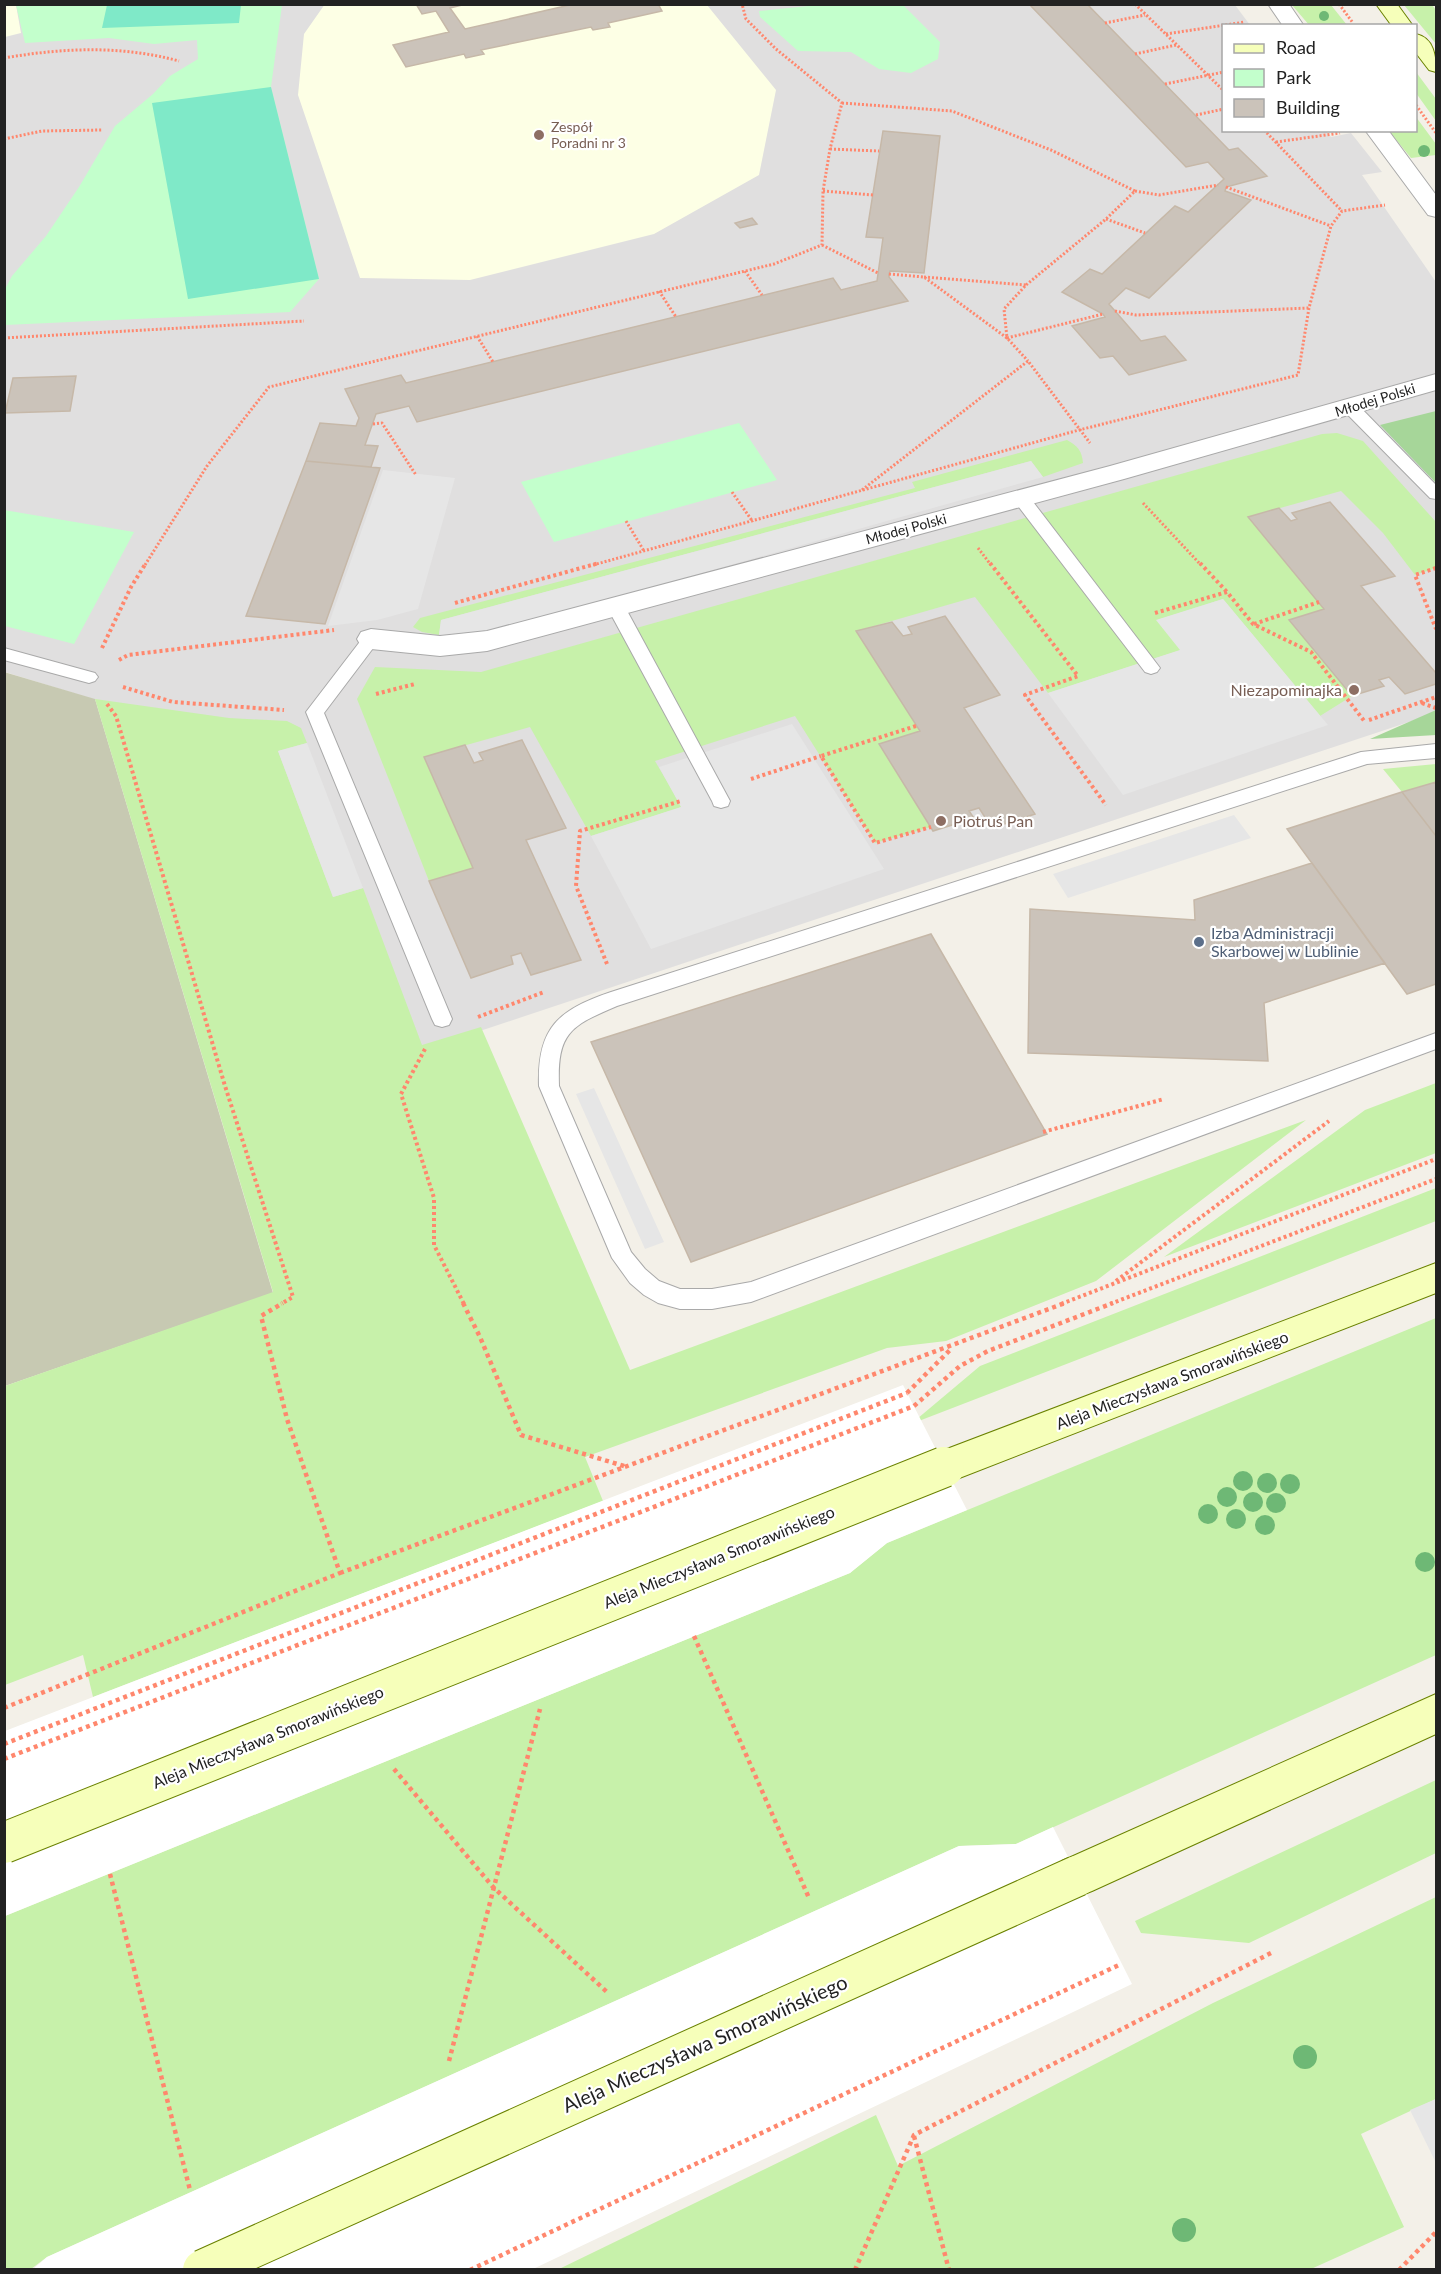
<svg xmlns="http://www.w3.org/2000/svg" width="1441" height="2274" viewBox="0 0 1441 2274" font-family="Lato,sans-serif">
  <rect width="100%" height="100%" fill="#f3f0e8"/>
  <path fill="#e0dfdf" d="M4,5H1235L1250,25L1224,26V130L1326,131L1331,137L1351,133L1382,172L1362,175L1436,282V713L486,1029L388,1058L151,717L5,672Z"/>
  <path fill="#fdffe5" d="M5,4L16,5L21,33L5,37Z
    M325,4L707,5L776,90L759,175L654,234L470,280L360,278L298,95L304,34Z"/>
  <path fill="#c7c9b2" d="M4,672L95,699L273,1293L5,1386Z"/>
  <path fill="#c7f1aa" d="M1292,5H1331L1347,25H1309Z
    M1404,5H1432L1436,10V44Z
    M1416,72L1436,99V121L1416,93Z
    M1416,117L1436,144V155L1411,158L1389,131L1416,130Z
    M1337,433L1363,441L1436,522V568L1415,575L1383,533L1341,491L1248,517L1324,609L1289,620L1352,696L1320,716L1223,599L1157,620L1181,650L1048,693L975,597L857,631L920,731L880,744L931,827L875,843L795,716L655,761L682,807L591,836L530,727L424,757L473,868L429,881L357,699L375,667L481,672L1322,434Z
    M1067,440C1078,446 1082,451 1083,463L1043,477L1031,461L441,620L439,635L422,632L413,627L420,618L915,488L912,482Z
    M95,699L229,718L287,721L301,728L307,743L278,751L333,897L363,888L422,1045L481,1027L630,1370L1306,1120L1096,1281L946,1341L887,1348L585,1457L603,1501L93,1697L83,1655L5,1685V1386L273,1292Z
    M1436,764V782L1402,792L1383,769Z
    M1436,1083V1153L1164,1257L1365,1110Z
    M1436,1188V1221L911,1424L980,1366Z
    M1436,1318V1655L1016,1844L959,1846L47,2257L31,2269L5,2270V1916L850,1573L887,1543Z
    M1436,1780V1853L1249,1943L1141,1933L1135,1921Z
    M1436,1897V2099L1361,2134L1404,2227L1311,2269L557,2270L876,2115L898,2166L1213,2003Z"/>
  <path fill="#a6d699" d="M1436,411V483L1380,425Z
    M1436,710V735L1370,739Z"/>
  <path fill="#c3ffcc" d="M828,4L903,5L940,42L938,59L911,73L879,69L851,52L798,51L760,17L759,11Z
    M16,5H282L271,87L319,279L290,312L5,325L4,291L12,276L46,236L79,187L115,126L153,94L170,76L198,59L197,40L154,44L109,38L25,43Z
    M739,423L777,480L554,542L521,482Z
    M4,510L134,532L74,644L5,626Z"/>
  <path fill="#7fe9c8" d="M107,5V4L241,5L239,23L102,28Z
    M271,87L319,279L188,299L152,103Z"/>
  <path fill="#e6e6e6" d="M1031,461L1043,477L482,635H439L441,620Z
    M383,470L455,478L418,609L377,620L328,626Z
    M1223,599L1328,725L1123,795L1048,693L1180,650L1156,620Z
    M792,724L884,869L651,949L591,836L681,807L659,767Z
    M307,743L363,888L333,897L278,751Z
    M1234,815L1251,838L1068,898L1053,874Z
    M594,1088L664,1242L645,1249L576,1094Z
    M1436,2099V2163L1410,2110Z"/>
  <path fill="#fff" d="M903,1385L967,1510L887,1543L850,1573L5,1916V1731Z
    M1053,1827L1132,1984L533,2269L32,2270L47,2257L959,1846L1016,1844Z"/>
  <path fill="#cbc3ba" stroke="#c6b8a8" stroke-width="1.5" d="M416,4H466L450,8L465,29L574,4H658L662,11L608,23L610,27L593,30L591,27L481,50L484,54L466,58L464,54L406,67L393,45L449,32L436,11L422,14Z
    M1029,4H1087L1229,150L1238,148L1267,176L1226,187L1225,191L1251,200L1149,298L1126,288L1109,304L1141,341L1165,336L1186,360L1129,375L1113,356L1100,358L1072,326L1105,317L1103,314L1062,292L1090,269L1102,274L1175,206L1188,212L1224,179L1208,162L1186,167Z
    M883,131L940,136L924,273L890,271L889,274V277L908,301L417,422L409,406L376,414L365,445L378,446L371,467L306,461L320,423L356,426L359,418L345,389L401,375L406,383L833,278L841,290L877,281L883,238L866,237Z
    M752,218L757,224L740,228L735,223Z
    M76,376L70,411L5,413L13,378Z
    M306,461L380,468L325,624L246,616Z
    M1330,502L1395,576L1361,586L1436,673V684L1405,694L1389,677L1379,680L1384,686L1352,696L1289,620L1324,609L1248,517L1279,508L1291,521L1297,519L1292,513Z
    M945,616L1000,695L964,708L1035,814L992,828L979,808L969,811L974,818L933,831L879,744L920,731L856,631L892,622L903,636L912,634L908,627Z
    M522,740L566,828L526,840L581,960L531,975L521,953L511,956L513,964L471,978L429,881L473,868L424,757L465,745L474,763L483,760L479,753Z
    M1436,782V836L1402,792Z
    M1402,792L1436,836V984L1407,994L1287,829Z
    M1312,863L1385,963L1264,1003L1268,1061L1028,1053L1030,909L1195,920L1194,900Z
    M931,934L1047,1134L691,1262L591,1042Z"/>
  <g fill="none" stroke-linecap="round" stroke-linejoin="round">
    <g stroke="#a9a9a9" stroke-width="2">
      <path id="lane" d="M1351,403L1357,404L1436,485V499L1430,498L1345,412L1343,408Z
        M1021,493L1027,494L1157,664L1160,668L1157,672L1151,674L1145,672L1015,502L1013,498L1015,494Z
        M616,601L622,603L625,607L730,801L728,806L721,808L714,806L712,801L607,607L610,603Z
        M371,633L377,635L380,639L324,713L452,1019L449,1025L442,1027L435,1025L432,1019L306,712L365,635Z
        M4,648L95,673L98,677L95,681L89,683L4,660Z
        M1436,744V758L1367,764L617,1006C570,1026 557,1033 559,1086L631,1252L645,1269L659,1281L680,1289H712L751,1282L1436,1033V1049L751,1302L712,1309H680L658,1303L644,1295L630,1283L612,1258L539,1086C537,1028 558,1010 611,992L1361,752Z"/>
    </g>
    <g stroke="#a9a9a9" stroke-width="2">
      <path id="street" d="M1268,4H1289L1304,26H1283Z
        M1365,130H1388L1436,195V217L1428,215Z
        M1436,374V390L1124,479L487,651L440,656L371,649L361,646L357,639L361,632L371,629L440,636L487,631L1110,466Z"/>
    </g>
    <g stroke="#6a8200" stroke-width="2">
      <path id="secondary" d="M1376,4H1397L1413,26H1392Z
        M1416,34C1434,38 1436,56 1436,72L1429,70L1416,53Z
        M1436,1263V1293L944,1484L931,1479L926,1467L931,1455Z
        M1436,1694V1734L1092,1891L1077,1897L1062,1891L1056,1876L1062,1861Z"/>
    </g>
    <path stroke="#ff876d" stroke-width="3" stroke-dasharray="2 2" stroke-linecap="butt" d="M1135,4L1224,91
      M1339,4L1353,23
      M1105,23L1145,15
      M1166,34L1245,22
      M1135,54L1176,45
      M4,58C63,48 120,45 179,61
      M1165,84L1224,72
      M842,103L952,111L1051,150L1135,191L1106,219L1026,285
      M1416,105L1436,133
      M1196,115L1224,109
      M1264,130L1342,211
      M4,139L42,131L102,130
      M1276,142L1340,133
      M830,149L879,151
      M1226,187L1331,226
      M823,191L873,195
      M1135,191L1159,195L1218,185
      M1106,219L1145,233
      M822,245L878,273
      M745,271L762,295
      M889,274L924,277L1007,338L1028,361
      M924,277L1026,285L1004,309L1007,338L1103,314
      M659,291L676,317
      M1115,311L1136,315L1309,308
      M477,336L493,362
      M4,338L304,321
      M373,424L382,423L416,475
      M862,490L1028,361L1090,443
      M732,492L753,522
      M1143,503L1201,565
      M626,521L644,551
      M978,548L991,565
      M145,565L207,466L269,387L774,264L822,245L823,191L830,149L842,103L776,49L746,19L742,4
      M593,565L1079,430L1298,375L1309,308L1331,226L1342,211L1385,205"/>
    <path stroke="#ff876d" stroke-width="4" stroke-dasharray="3 3" stroke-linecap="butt" d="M990,563L1078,676L1025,695L1106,805
      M1200,563L1227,592
      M1436,568L1415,575L1436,629
      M455,603L599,563
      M1155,613L1227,592L1253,624L1311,652L1365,722
      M1254,624L1319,602
      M102,648L131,587L146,563
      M119,660L128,655L334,630
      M123,687L173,702L284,710
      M376,694L415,684
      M1422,703L1436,708
      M107,704L116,716L225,1086L293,1297L281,1304
      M1369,720L1436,697
      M916,726L821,756L875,843L931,827
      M751,779L821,756
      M607,964L576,886L580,831L681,801
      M478,1017L544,992
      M425,1049L401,1094L434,1198V1245L464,1304
      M1043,1132L1164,1099
      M1116,1281L1329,1121
      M1061,1304L1436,1159
      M1110,1304L1436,1179"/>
    <path stroke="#ff876d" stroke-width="4.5" stroke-dasharray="4 4" stroke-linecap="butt" d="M463,1303L480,1337L521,1435L624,1466
      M907,1393L951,1349
      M914,1406L960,1366L988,1351L1113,1303
      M340,1573L1065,1303
      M694,1636L809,1898
      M4,1708L340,1573L287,1419L261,1316L283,1303
      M394,1769L493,1887L607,1992
      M110,1874L190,2190
      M449,2061L540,1709
      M914,2136L949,2270
      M855,2270L914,2135L1271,1953
      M1399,2270L1436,2232"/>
    <use href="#lane" fill="#fff" fill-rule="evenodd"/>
    <use href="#street" fill="#fff" fill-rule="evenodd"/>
    <use href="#secondary" fill="#f6ffba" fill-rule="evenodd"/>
    <g stroke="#6a8200" stroke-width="42" stroke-linecap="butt">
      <path id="secondary-bridge" d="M4,1843L944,1467
        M203,2270L1077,1876"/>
    </g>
    <path stroke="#ff876d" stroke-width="4.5" stroke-dasharray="4 4" stroke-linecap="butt" d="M4,1744L907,1393
      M4,1759L914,1406
      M470,2270L1121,1964"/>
    <use href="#secondary-bridge" stroke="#f6ffba" stroke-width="40"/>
  </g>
  <g fill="#6eb875">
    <circle cx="1324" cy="16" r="5"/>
    <circle cx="1424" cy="151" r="6"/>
    <circle cx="1243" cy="1481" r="10"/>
    <circle cx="1267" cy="1483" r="10"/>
    <circle cx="1290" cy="1484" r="10"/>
    <circle cx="1227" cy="1497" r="10"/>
    <circle cx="1253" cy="1502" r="10"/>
    <circle cx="1276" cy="1503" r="10"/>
    <circle cx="1208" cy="1514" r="10"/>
    <circle cx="1236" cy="1519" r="10"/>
    <circle cx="1265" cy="1525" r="10"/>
    <circle cx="1425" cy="1562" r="10"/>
    <circle cx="1305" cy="2057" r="12"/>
    <circle cx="1184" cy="2230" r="12"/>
  </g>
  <g fill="#8d6e63" stroke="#fff" stroke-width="2">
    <circle cx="539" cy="135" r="6"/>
    <circle cx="1354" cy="690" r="6"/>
    <circle cx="941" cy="821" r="6"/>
  </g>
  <circle fill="#5c6f8a" stroke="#fff" stroke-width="2" cx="1199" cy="942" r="6"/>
  <g text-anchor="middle" stroke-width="4.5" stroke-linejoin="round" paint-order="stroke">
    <g font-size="14" fill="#785e54" stroke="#fff" text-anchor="start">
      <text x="551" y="132">Zespół<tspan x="551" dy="16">Poradni nr 3</tspan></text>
    </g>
    <g font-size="14" fill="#222" stroke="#fff">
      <text transform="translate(1375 400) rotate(-17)" y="5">Młodej Polski</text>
      <text transform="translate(906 529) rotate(-15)" y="5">Młodej Polski</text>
    </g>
    <g font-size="16" fill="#785e54" stroke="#fff" text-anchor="end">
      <text x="1342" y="696">Niezapominajka</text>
      <text x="953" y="827" text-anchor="start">Piotruś Pan</text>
    </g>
    <g font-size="16" fill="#4e5e75" stroke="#fff" text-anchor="start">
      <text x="1211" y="939">Izba Administracji<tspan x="1211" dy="18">Skarbowej w Lublinie</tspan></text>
    </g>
    <g font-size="16" fill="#222" stroke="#fff">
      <text transform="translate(1172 1380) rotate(-21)" y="6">Aleja Mieczysława Smorawińskiego</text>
      <text transform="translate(719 1557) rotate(-22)" y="6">Aleja Mieczysława Smorawińskiego</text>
      <text transform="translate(268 1737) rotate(-22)" y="6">Aleja Mieczysława Smorawińskiego</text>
    </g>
    <g font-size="20" fill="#222" stroke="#fff">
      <text transform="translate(705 2044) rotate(-24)" y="7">Aleja Mieczysława Smorawińskiego</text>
    </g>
  </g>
  <rect width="1441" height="2274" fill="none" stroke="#222222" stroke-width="12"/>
  <rect x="1222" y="24" width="195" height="108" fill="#ffffff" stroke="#a7a7a7" stroke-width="1.5"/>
  <rect x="1234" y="44" width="30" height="9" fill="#f6ffba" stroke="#a7a7a7" stroke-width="1.5"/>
  <text x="1276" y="54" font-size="18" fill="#222222">Road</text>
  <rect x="1234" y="69" width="30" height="18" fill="#c3ffcc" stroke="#a7a7a7" stroke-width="1.5"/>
  <text x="1276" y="84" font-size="18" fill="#222222">Park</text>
  <rect x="1234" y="99" width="30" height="18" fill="#cbc3ba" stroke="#a7a7a7" stroke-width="1.5"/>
  <text x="1276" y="114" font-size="18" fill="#222222">Building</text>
</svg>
